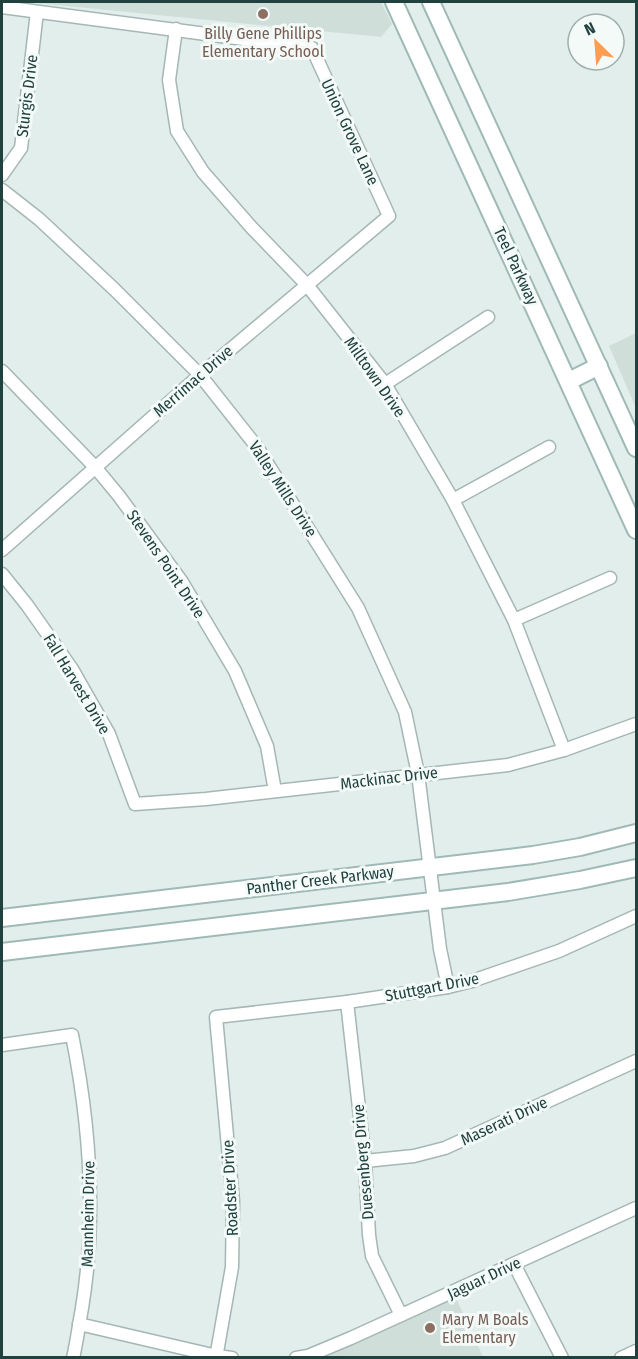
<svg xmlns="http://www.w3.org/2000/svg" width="638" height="1359" font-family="'Fira Sans Condensed',sans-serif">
  <rect width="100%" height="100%" fill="#e2eeeb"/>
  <!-- built -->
  <g fill="#d0deda">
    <polygon points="26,2 381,2 392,24 381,37"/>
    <polygon points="636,333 636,408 609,346"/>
    <polygon points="456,1298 483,1357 325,1357"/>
  </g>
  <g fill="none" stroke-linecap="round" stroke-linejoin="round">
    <defs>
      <g id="minor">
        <polyline points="2,7 312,48 389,216 200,375 2,550"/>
        <polyline points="176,29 169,80 177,131 203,172 252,228 307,285 385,384 453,500 514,620 564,750"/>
        <polyline points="2,175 21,148 37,12"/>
        <polyline points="2,190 39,219 114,289 200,375 257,447 358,608 405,712 418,774 440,949 448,987"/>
        <polyline points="2,371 95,467 119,496 182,582 235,671 267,746 275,791"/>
        <polyline points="385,384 488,317"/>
        <polyline points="453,500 549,447"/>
        <polyline points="2,574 27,605 72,669 109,734 135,804 206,799 508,765 564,750 636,724"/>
        <polyline points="514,620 610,578"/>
        <polyline points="347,1002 365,1161 369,1235 372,1256 401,1315"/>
        <path d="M2,1045L72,1035C90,1125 97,1217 82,1308C79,1324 77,1341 73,1358"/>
        <polyline points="365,1161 414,1156 445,1148 636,1061"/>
        <polyline points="514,1264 562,1358"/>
        <polyline points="79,1324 217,1356 232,1358"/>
        <polyline points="216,1358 232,1267 233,1201 216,1017 347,1002 448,987 472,981 559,951 636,916"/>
        <polyline points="296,1358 308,1356 351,1338 636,1208"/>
        <polyline points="621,1358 636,1351"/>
      </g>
      <g id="secondary">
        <polyline points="394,2 636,530"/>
        <polyline points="431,2 636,448"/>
        <polyline points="569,381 599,366"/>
        <polyline points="2,918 533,855 580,847 636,833"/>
        <polyline points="2,952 508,892 580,880 636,868"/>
      </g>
    </defs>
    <!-- minor casing -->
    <use href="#minor" stroke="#a4b7b4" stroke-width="15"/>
    <!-- secondary casing -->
    <use href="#secondary" stroke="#9fbab6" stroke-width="20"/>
    <!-- minor -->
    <use href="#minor" stroke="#fff" stroke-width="12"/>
    <!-- secondary -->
    <use href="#secondary" stroke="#fff" stroke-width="16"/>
  </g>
  <!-- markers -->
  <g fill="#8d6e63" stroke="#f3faf8" stroke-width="2">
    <circle cx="263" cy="14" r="6"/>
    <circle cx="430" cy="1328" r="6"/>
  </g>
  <g text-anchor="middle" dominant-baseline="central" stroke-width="6" stroke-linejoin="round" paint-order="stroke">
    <!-- education labels -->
    <g font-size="16" fill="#785e54" stroke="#f3faf8">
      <text x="263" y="33">Billy Gene Phillips<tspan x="263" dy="18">Elementary School</tspan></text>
      <text x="442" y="1319" text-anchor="start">Mary M Boals<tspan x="442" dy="18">Elementary</tspan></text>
    </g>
    <!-- street labels -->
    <g font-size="16" fill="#20413e" stroke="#f3faf8">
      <text transform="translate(27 96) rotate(-83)">Sturgis Drive</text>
      <text transform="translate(350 132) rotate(65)">Union Grove Lane</text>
      <text transform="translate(516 266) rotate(65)">Teel Parkway</text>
      <text transform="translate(375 377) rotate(55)">Milltown Drive</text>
      <text transform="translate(193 381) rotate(-41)">Merrimac Drive</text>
      <text transform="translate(283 489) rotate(57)">Valley Mills Drive</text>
      <text transform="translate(166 564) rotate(56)">Stevens Point Drive</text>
      <text transform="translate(77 684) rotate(59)">Fall Harvest Drive</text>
      <text transform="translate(389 778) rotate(-7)">Mackinac Drive</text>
      <text transform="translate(320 880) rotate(-7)">Panther Creek Parkway</text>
      <text transform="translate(432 987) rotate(-11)">Stuttgart Drive</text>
      <text transform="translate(504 1121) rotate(-25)">Maserati Drive</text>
      <text transform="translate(363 1162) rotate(-95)">Duesenberg Drive</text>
      <text transform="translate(230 1188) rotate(-93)">Roadster Drive</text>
      <text transform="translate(88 1214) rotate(-89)">Mannheim Drive</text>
      <text transform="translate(484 1278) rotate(-25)">Jaguar Drive</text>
    </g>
  </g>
  <!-- border -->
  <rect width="638" height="1359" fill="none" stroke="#20413e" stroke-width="6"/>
  <!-- north arrow -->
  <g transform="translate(596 42) rotate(335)"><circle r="28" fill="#f3faf8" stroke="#9fb0ae" stroke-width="1.5"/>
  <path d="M0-4.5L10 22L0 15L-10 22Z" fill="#fe9c50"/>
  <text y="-9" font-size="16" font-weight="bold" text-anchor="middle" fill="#20413e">N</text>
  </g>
</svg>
